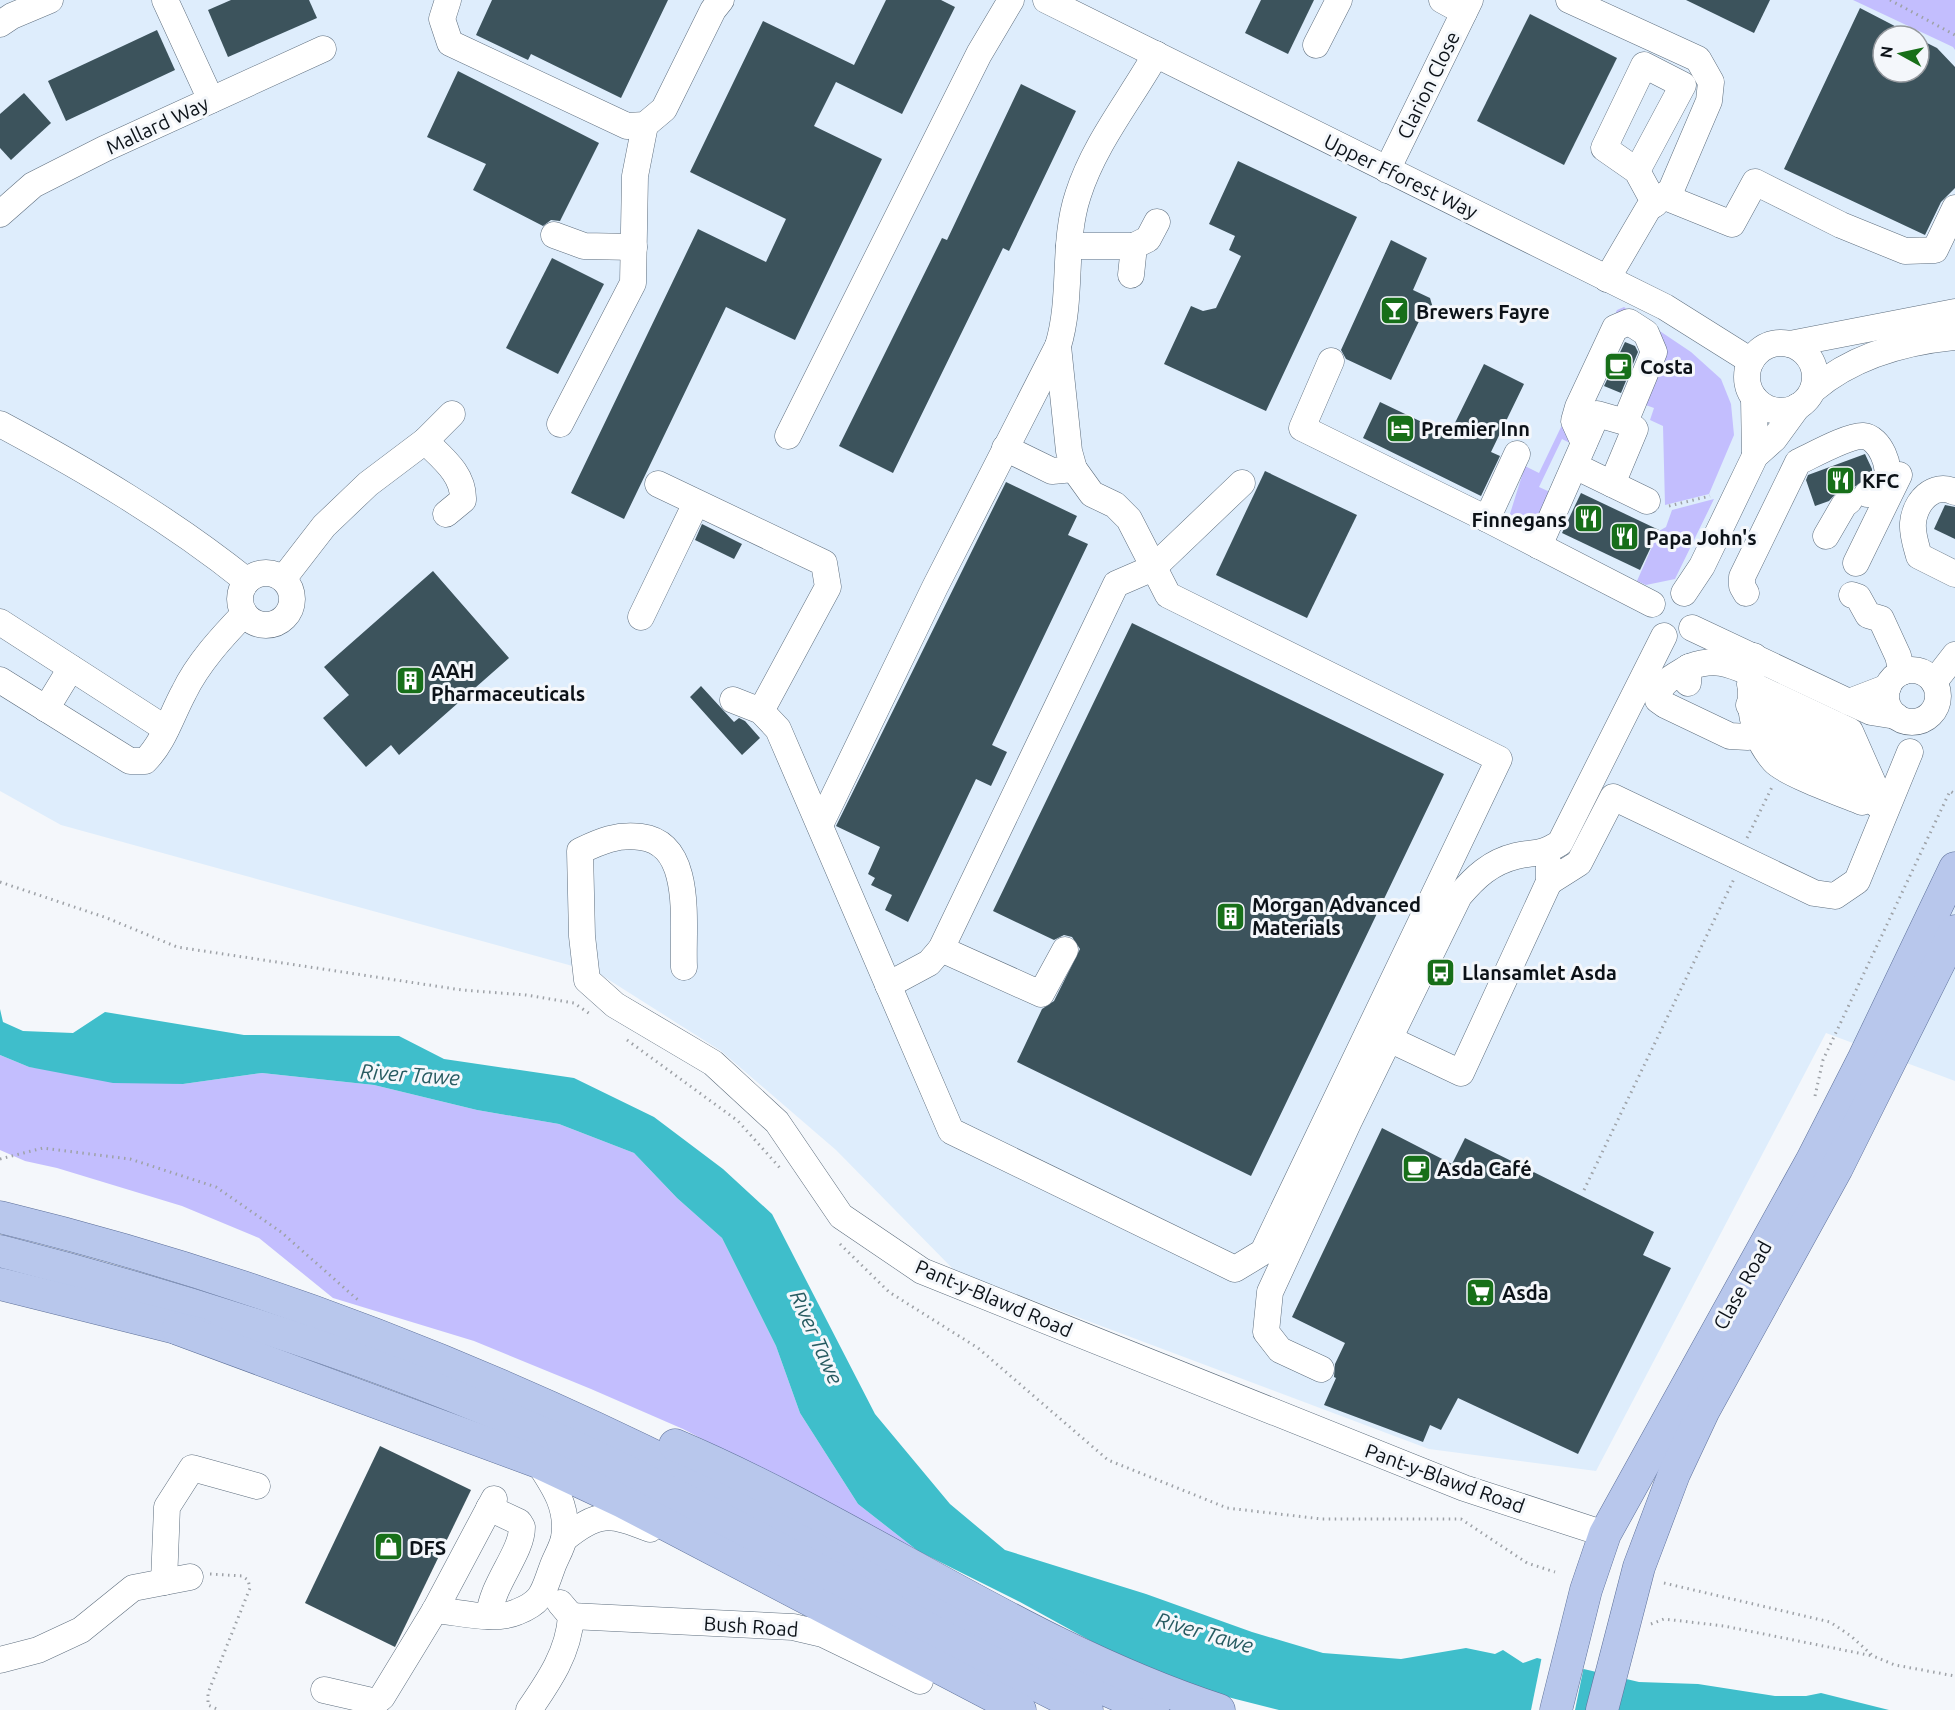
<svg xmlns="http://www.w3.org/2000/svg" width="1955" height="1710" font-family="Ubuntu,sans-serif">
  <rect width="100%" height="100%" fill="#f4f7fb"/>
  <!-- built -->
  <path fill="#deedfc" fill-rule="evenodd" d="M0,0H1955V1081L1826,1033L1596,1471L1429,1449L955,1271L836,1150L721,1051L598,973L61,825L0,791ZM1883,36H1919V72H1883Z"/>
  <!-- green -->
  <g fill="#c3befe">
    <polygon points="1853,0 1955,0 1955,50 1953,47"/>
    <polygon points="1624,307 1691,352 1721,379 1731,404 1734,435 1709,494 1665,505 1663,426 1650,420 1654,408 1643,404 1657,368 1626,316 1572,444 1562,439 1539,487 1550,492 1532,530 1509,517 1525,466 1539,473 1617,310"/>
    <polygon points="1714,499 1675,579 1646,585 1637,581 1659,531 1666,527 1672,510"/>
    <polygon points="0,1055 29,1067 183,1084 262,1073 374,1085 477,1110 559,1124 634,1153 677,1198 722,1238 776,1346 800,1413 858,1504 918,1551 683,1429 591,1389 474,1341 333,1298 259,1238 182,1206 57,1168 25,1161 0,1150"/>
  </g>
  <!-- water -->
  <polygon fill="#3fbecb" points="0,1009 3,1022 23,1031 73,1033 105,1012 244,1035 399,1036 444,1059 574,1078 654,1117 723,1169 772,1214 875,1414 950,1504 1005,1550 1146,1594 1252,1632 1323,1653 1401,1659 1466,1648 1495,1654 1503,1650 1523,1663 1537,1658 1639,1682 1698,1684 1775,1696 1806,1696 1821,1693 1889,1710 1279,1710 1196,1689 1120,1657 1020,1602 918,1551 858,1504 800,1413 776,1346 722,1238 677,1198 634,1153 559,1124 477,1110 374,1085 262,1073 183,1084 113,1083 29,1067 0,1055"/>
  <!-- pier -->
  <polygon fill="#f4f7fb" points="1542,1656 1584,1666 1575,1710 1531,1710"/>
  <!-- building -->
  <g fill="#3c535c">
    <polygon points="231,0 309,0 317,18 228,57 208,10"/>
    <polygon points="492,0 668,0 621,98 531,54 528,60 476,35"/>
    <polygon points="886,0 941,0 955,7 902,114 836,82 814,126 882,159 795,340 726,307 624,519 571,493 698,229 766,262 786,219 690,172 763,21 854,65"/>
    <polygon points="1261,0 1314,0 1288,54 1245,33"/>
    <polygon points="1686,0 1770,0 1754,33"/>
    <polygon points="1860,8 1914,36 1883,36 1883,72 1919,72 1919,39 1937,48 1955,67 1955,188 1941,202 1925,235 1784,169"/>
    <polygon points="1530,14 1617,58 1564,165 1477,121"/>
    <polygon points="157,30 175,70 66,121 48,81"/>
    <polygon points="458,71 599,143 560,221 551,220 543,226 473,190 486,164 427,137"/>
    <polygon points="1021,84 1076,111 1009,251 1003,248 893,473 839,446 942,238 947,240"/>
    <polygon points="24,93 51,123 11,160 0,148 0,114"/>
    <polygon points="1238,161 1357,217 1266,411 1164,364 1191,306 1203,311 1216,308 1241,256 1229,250 1235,236 1209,224"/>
    <polygon points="1391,240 1427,258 1413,290 1430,298 1433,308 1429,315 1421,317 1391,380 1346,359 1341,350"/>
    <polygon points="552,258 604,284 558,374 506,348"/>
    <polygon points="1625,342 1635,346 1638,352 1621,393 1604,386"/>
    <polygon points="1484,364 1524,384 1491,452 1500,456 1481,496 1363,438 1380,402 1449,435"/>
    <polygon points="1865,454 1872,469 1872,476 1854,487 1840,489 1829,501 1815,506 1806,480 1808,475"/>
    <polygon points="1265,471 1357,515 1307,618 1216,575"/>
    <polygon points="1006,482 1077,516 1068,535 1088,544 992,745 1007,752 991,786 976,779 908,922 885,910 892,895 871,885 875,878 868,874 880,847 836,826"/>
    <polygon points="1581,493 1659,530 1640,570 1562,533"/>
    <polygon points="1945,505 1955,507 1955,539 1934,529"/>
    <polygon points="702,524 742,544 734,559 695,540"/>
    <polygon points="433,571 509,658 399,755 391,745 366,767 323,718 349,695 324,667"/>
    <polygon points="1132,623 1444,774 1251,1176 1017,1062 1042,1009 1054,1001 1080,949 1072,937 1064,935 1054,940 993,911"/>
    <polygon points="701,686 734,722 739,718 745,721 760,738 742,755 690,697"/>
    <polygon points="1382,1128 1452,1164 1465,1138 1654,1232 1643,1255 1671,1268 1578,1454 1458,1398 1441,1430 1430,1425 1423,1442 1324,1405 1336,1378 1334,1377 1335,1364 1345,1343 1292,1317"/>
    <polygon points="380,1446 471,1490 395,1647 305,1603"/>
  </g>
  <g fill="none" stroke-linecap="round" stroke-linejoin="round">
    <defs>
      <g id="minor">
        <polyline points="165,0 211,100"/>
        <polyline points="448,0 442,19 450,43 627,126 645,125 664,109 713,10 721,0"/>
        <polyline points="1046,0 1665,307 1751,361"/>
        <polyline points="1442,0 1464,12"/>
        <polyline points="1569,0 1698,59 1711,82 1709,101 1671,190 1648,209 1607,279"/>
        <polyline points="0,24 12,16 50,0"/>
        <polyline points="1316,45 1339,0"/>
        <polyline points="1387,170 1470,0"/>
        <polyline points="1637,171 1683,85 1644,65 1604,148 1637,171 1655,204"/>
        <polyline points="1665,197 1732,224 1755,182 1841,225 1905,251 1935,250 1955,208"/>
        <polyline points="0,214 33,185 104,149 323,49"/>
        <polyline points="554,235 584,246 634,247"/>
        <polyline points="1069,246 1134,246"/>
        <polyline points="1131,275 1134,246 1148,239 1157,222"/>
        <circle cx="1781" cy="377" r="34"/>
        <polyline points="1790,344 1955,312"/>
        <polyline points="1331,361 1302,428 1487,519 1652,604"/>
        <path d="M1813,390C1853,356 1903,342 1955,337"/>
        <polyline points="1754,398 1755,456"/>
        <path d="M0,424C86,470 171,520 247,581"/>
        <polyline points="560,424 633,283 635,176 645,125"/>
        <polyline points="788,436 979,54 1011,0"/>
        <path d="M425,441C442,458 464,474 463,500L446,514"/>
        <polyline points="1584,443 1574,421 1578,407 1615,328 1629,322 1646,333 1654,352 1625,422"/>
        <polyline points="1005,448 1052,471 1074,469"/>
        <polyline points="1575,466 1647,501"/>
        <polyline points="658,484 824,563 828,587 761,711"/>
        <path d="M1955,492C1933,481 1915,502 1913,523C1912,534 1916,545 1919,556L1955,574"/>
        <polyline points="1487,519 1517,454"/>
        <polyline points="1826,536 1844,505 1849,501"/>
        <polyline points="1539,546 1597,414 1625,422 1635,429 1612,484"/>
        <polyline points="1856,563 1899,475"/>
        <circle cx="266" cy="599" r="26"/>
        <polyline points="283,579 324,526 368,484 425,441 452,414"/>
        <polyline points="1684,593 1702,566 1755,456 1774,439 1798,406"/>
        <path d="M1746,593L1742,586V577L1798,462C1813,455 1849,435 1863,436C1880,437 1892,468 1886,481C1883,489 1875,491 1867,494"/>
        <polyline points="1852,595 1858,597 1868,615 1881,619 1898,656 1902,672"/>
        <polyline points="641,617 696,503"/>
        <polyline points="0,622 166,729"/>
        <polyline points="1692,628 1849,702"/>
        <path d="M1754,656C1748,694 1747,730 1774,761C1784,773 1845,795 1862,802"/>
        <path d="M1689,667C1675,676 1658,682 1658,700L1665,705L1730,736L1748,737L1756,731L1832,768L1885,811"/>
        <circle cx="1912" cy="696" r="26"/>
        <path d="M0,680L130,761H145C164,742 171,716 184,692C198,663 222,637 244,614"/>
        <polyline points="1934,682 1955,655"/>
        <path d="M1688,683L1689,667C1715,658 1727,663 1751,673"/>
        <polyline points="1750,684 1850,731 1884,808"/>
        <polyline points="1888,687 1849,702 1871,712 1896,716"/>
        <path d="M733,700L761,711L778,729L951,1131L1235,1269L1263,1252L1499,759L1168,595L1129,519L1115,505L1092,494L1074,469L1069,451L1058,346C1073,297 1062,243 1078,195C1094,144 1130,100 1156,54"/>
        <polyline points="1749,705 1843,751 1859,774"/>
        <polyline points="46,709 71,668"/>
        <polyline points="820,825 935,587 1058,346"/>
        <polyline points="1549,882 1579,863 1613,797 1814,893 1835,896 1857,881 1910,752"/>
        <polyline points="941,949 1041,994 1065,950"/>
        <path d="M684,967C682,926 695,844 641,837C617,834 601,841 580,851L582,936L587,980L615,1005L713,1063L777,1122L841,1216L922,1271L1464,1488L1605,1534"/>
        <polyline points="888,985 929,963 941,949 1116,584 1153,568 1242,483"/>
        <polyline points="1389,1039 1461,1073 1549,882 1549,865"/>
        <path d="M1321,1369L1280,1350L1266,1332L1270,1292L1349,1121L1459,896C1475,877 1491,862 1516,856C1537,851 1539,856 1560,843L1664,636"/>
        <path d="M489,1508L519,1522L522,1527C522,1553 492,1583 489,1616"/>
        <path d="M564,1539C598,1511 610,1513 650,1529"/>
        <polyline points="164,1582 167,1507 192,1468 257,1486"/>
        <path d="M435,1610C460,1612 493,1622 517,1612C543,1602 543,1592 552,1568C555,1559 562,1548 564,1538C569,1508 554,1486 538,1462"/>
        <polyline points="571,1616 793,1627 823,1634 920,1681"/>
        <polyline points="0,1660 38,1650 81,1630 133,1588 190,1577"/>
        <polyline points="324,1690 376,1702 382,1697 435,1610 494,1499"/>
        <path d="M529,1710C549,1681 569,1652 571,1616L560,1603"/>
      </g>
      <g id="major">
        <path d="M0,1217C240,1275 471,1364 691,1474C846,1552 992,1644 1153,1710"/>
        <path d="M0,1251C192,1300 382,1362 563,1442C742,1521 910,1625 1087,1710"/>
        <polyline points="0,1284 200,1334"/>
        <polyline points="178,1329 538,1462 623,1502 1020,1710"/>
        <path d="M675,1445C861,1524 1026,1647 1219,1710"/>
        <polyline points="1556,1710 1586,1590 1605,1534 1812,1160 1864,1058 1955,868"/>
        <polyline points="1602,1710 1639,1567 1674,1474 1704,1410 1837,1168 1955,931"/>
      </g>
    </defs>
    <!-- minor casing -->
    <use href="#minor" stroke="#5e6e7e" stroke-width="27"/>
    <!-- major casing -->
    <use href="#major" stroke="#5d7099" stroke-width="33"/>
    <!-- path -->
    <g stroke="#9ea2a7" stroke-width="3" stroke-dasharray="1.5 4.5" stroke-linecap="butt">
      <polyline points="1890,0 1955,35"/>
      <polyline points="1669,506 1710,496"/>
      <polyline points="1747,838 1773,785"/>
      <polyline points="0,882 107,918 177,947 462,990 526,995 574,1003 590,1014"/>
      <polyline points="627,1040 738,1121 780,1168"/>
      <polyline points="1815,1096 1823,1060 1950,791 1955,794"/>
      <polyline points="0,1159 43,1148 130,1159 216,1187 281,1232 358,1300"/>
      <polyline points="1584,1190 1734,879"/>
      <polyline points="840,1244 889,1292 978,1348 1108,1460 1227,1508 1322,1519 1461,1519 1527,1563 1555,1572"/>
      <polyline points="210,1574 242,1576 248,1580 250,1588 208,1693 208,1705 219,1710"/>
      <polyline points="1664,1583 1830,1622 1851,1636 1873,1656 1895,1665 1955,1676"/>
      <polyline points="1651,1624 1664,1619 1724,1626 1873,1656"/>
    </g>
    <!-- minor -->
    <use href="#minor" stroke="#fff" stroke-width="26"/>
    <!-- major -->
    <use href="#major" stroke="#b8c7ec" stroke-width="32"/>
  </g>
  <!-- icons -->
  <defs>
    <symbol id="bar-square" viewBox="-11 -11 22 22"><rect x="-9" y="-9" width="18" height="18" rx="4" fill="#176f19" stroke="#f4f7fb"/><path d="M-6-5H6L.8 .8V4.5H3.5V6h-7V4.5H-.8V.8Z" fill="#fff"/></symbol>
    <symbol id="cafe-square" viewBox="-11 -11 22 22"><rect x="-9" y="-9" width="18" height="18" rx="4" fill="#176f19" stroke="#f4f7fb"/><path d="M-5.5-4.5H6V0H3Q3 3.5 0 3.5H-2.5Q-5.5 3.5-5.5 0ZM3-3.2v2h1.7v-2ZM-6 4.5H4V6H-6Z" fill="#fff"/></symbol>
    <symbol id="hotel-square" viewBox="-11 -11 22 22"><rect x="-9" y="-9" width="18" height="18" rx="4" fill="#176f19" stroke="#f4f7fb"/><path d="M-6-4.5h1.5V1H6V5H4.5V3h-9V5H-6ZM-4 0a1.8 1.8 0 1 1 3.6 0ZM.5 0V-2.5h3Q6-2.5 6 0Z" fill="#fff"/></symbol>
    <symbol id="restaurant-square" viewBox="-11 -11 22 22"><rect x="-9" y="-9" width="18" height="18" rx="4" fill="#176f19" stroke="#f4f7fb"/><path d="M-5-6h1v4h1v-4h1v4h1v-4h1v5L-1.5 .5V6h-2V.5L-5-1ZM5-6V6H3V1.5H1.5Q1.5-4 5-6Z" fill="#fff"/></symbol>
    <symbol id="building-square" viewBox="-11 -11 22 22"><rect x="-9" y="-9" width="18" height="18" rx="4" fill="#176f19" stroke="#f4f7fb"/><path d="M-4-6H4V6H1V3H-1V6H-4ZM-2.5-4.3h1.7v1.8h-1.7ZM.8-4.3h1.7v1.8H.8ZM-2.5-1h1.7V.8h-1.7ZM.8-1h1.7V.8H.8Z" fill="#fff"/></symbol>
    <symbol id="bus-square" viewBox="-11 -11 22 22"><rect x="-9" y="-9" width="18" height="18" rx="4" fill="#176f19" stroke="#f4f7fb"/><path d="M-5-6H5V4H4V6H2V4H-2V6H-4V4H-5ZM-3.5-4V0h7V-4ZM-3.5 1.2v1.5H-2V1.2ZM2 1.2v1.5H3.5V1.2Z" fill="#fff"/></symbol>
    <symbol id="supermarket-square" viewBox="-11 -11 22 22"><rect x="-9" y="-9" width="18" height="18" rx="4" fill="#176f19" stroke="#f4f7fb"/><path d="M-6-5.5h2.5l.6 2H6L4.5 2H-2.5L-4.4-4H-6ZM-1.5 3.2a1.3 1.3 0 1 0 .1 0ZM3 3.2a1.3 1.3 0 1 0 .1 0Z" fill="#fff"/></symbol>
    <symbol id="shop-square" viewBox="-11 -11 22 22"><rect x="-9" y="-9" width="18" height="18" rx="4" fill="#176f19" stroke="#f4f7fb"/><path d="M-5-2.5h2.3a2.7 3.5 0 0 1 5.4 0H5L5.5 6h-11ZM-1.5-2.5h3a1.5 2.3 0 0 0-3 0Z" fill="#fff"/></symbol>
  </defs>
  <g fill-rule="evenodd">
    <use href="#bar-square" x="1378" y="294" width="33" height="33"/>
    <use href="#cafe-square" x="1602" y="350" width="33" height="33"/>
    <use href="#hotel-square" x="1384" y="412" width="33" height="33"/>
    <use href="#restaurant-square" x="1824" y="464" width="33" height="33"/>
    <use href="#restaurant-square" x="1572" y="502" width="33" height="33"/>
    <use href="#restaurant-square" x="1608" y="520" width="33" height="33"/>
    <use href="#building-square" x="394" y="664" width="33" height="33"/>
    <use href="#building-square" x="1214" y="900" width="33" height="33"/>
    <use href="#bus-square" x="1424" y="956" width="33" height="33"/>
    <use href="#cafe-square" x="1400" y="1152" width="33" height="33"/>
    <use href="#supermarket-square" x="1464" y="1276" width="33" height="33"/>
    <use href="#shop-square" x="372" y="1530" width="33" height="33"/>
  </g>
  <g text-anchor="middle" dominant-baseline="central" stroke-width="6" stroke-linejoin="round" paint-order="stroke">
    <!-- street labels -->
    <g font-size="20" fill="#0c1218" stroke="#f4f7fb">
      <text transform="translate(1428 85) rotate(-64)">Clarion Close</text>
      <text transform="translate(157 125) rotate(-25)">Mallard Way</text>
      <text transform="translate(1401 176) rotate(26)">Upper Fforest Way</text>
      <text transform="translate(1742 1285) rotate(-61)">Clase Road</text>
      <text transform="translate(994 1298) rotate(23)">Pant-y-Blawd Road</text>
      <text transform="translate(1445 1478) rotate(20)">Pant-y-Blawd Road</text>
      <text transform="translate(751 1626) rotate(4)">Bush Road</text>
    </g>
    <!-- poi labels -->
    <g font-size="20" font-weight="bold" fill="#0c1218" stroke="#f4f7fb" text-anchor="start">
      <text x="1416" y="311">Brewers Fayre</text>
      <text x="1640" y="366">Costa</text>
      <text x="1421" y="428">Premier Inn</text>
      <text x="1862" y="480">KFC</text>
      <text x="1567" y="519" text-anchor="end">Finnegans</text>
      <text x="1646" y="537">Papa John's</text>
      <text x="431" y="670">AAH<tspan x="431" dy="23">Pharmaceuticals</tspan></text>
      <text x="1252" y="904">Morgan Advanced<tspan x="1252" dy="23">Materials</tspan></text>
      <text x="1462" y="972">Llansamlet Asda</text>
      <text x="1437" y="1168">Asda Café</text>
      <text x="1502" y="1292">Asda</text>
      <text x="409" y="1547">DFS</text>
    </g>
    <!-- water labels -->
    <g font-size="21" font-style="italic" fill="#275b61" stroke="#f4f7fb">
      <text transform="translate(410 1074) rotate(4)">River Tawe</text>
      <text transform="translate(817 1337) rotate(66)">River Tawe</text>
      <text transform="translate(1205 1632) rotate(16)">River Tawe</text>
    </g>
  </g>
  <!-- north arrow -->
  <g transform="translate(1901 54) rotate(278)"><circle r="28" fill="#f4f7fb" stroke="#979ba0" stroke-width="1.5"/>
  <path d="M0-4.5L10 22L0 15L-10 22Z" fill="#176f19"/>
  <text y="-9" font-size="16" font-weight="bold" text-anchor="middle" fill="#0c1218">N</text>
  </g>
</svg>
